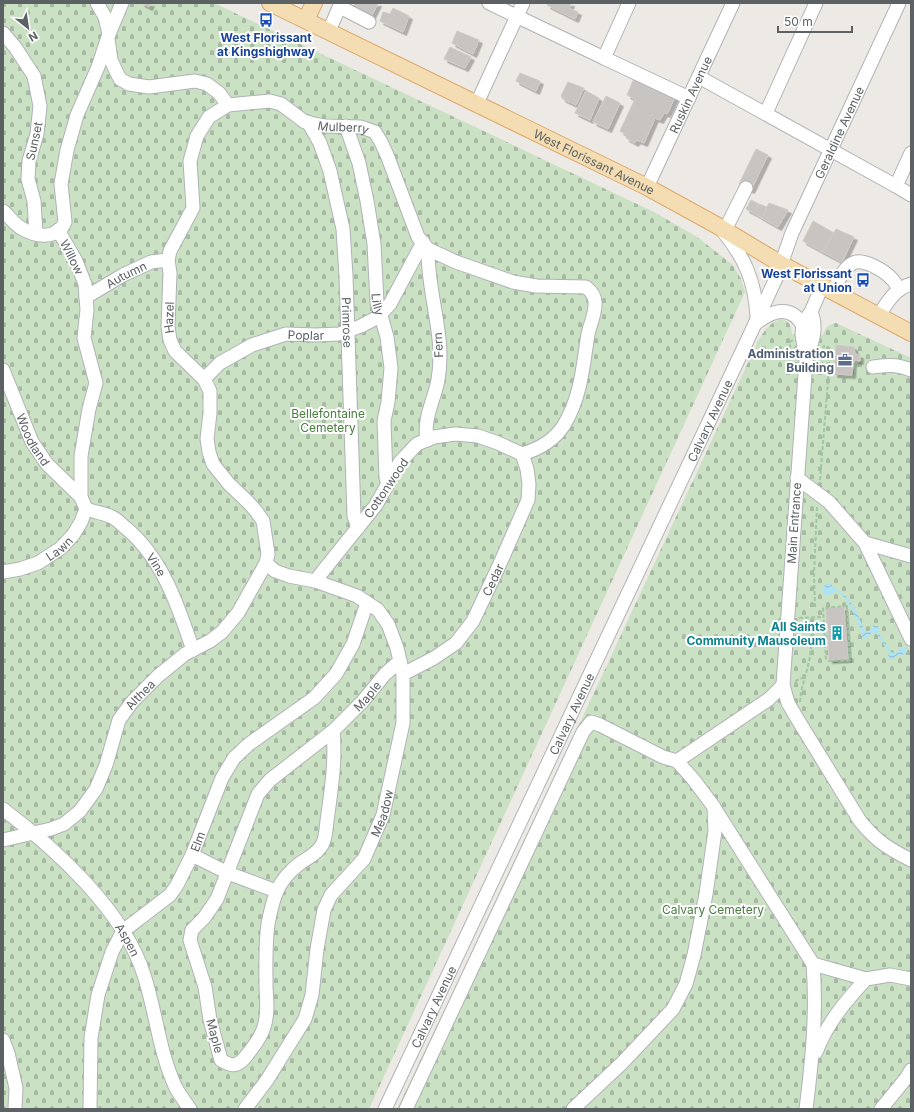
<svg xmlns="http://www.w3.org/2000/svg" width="914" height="1112" font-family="Inter,sans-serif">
  <defs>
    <pattern id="cemetery-stones" width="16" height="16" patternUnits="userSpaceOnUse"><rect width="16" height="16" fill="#cae1c4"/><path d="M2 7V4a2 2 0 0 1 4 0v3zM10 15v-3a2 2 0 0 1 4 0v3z" fill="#a7baa3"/></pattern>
    <pattern id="water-waves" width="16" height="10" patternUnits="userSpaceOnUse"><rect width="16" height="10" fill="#aee3f4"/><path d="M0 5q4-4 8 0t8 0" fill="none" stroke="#91bbc9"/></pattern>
    <filter id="shadow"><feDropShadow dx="3.5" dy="3.5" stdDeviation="0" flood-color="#0004"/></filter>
  </defs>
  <rect width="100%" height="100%" fill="#ede9e5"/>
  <!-- cemetery -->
  <g fill="url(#cemetery-stones)">
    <polygon points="3,3 214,3 654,212 697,237 733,265 741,279 745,292 369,1109 3,1109"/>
    <path d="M781,319C790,321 791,326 792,334L823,335C825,328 828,324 836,323L911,358V1109H397L516,860L759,339C765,330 770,322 781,319Z"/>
  </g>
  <!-- water -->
  <path fill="url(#water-waves)" d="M826,584H831L833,587H836V589C852,596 858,616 865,631L868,632L874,625L878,626L879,629L878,632L891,652L895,653L899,651L900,648L903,647L906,648L907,651L905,654L896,656L894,659L891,660L889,658L888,656L889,653L876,633L873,632L865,639L862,637L861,635L862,632L849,604L843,596L836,591L829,595H825L822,591L823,587Z"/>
  <!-- building -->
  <g fill="#c8c4c1" stroke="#d1cac4" filter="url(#shadow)">
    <polygon points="141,3 151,3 149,7"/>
    <polygon points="355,3 378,3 371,17 352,8"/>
    <polygon points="549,3 571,3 569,8 578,12 575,19 547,5"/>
    <polygon points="393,8 409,16 403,32 380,21 383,12 390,14"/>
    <polygon points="457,31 479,40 473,54 452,43"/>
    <polygon points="450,47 471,57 465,68 444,59"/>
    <polygon points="520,73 540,81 536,91 516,81"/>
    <polygon points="635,76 676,95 667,114 664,113 660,120 655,118 644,143 637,140 635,143 626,138 627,135 620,131 635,99 627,95"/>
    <polygon points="568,82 584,88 576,105 563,99 561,96"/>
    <polygon points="586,91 599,98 590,120 575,113"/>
    <polygon points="606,96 620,103 608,129 593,122"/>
    <polygon points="756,149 768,155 751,190 739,184"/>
    <polygon points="751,200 759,204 754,213 746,209"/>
    <polygon points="769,203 788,210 778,227 762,218"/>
    <polygon points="759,204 767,207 762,218 754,213"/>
    <polygon points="813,221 834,233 823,252 803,241"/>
    <polygon points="836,229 854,237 842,262 823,252"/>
    <polygon points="836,345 854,347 855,354 860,355 860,361 854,360 854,363 853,363 852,375 834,374"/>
    <polygon points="844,607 848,659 829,660 826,608"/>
  </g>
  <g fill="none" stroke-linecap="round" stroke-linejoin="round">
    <defs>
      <g id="minor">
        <polyline points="97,3 105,17 109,34"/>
        <polyline points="489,3 604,58"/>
        <polyline points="629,3 604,58 689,98"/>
        <polyline points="340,7 369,22"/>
        <polyline points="329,31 341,3"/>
        <polyline points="3,33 15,47 34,76 40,106 37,134 29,161 28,179 34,201 36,234"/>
        <path id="s1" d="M108,39L111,60L116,71L120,79L129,84L149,87L195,81L207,84L219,93L228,105L270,101L281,104L305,122L325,126L361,127L375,132L381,142L387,155L418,237L428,249L456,262L513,282L536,286L586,287C591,291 596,297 595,305C595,314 590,325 588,334C583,366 581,397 564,425C554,441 539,449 522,454L498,443L478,436L455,434L434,437L417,444L400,462L376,505L315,581"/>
        <polyline points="699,77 896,186"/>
        <polyline points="477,103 523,3"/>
        <polyline points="766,113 816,3"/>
        <path id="s2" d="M308,122L320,143L330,171L343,229L346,276L354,516L358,528"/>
        <path id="s3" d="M346,126L359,163L367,201L374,244L377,302L387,337L391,368L388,402L384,421L386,478L388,483"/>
        <polyline points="911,153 896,186 911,195"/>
        <path id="s4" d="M647,187L733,3"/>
        <path d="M3,211C9,216 14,224 21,228C36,237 57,240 65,222L61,184L67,150L77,115L98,67L109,34L122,3"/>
        <path d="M722,230C745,258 755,281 757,317"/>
        <polyline points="725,230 746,188"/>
        <path d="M822,286L811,312L804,321L803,326L802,334L806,360L783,685L788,703L798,720L860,821C876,841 889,849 911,860"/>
        <path d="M833,291C838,282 843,268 853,263C863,258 885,271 892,279C895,282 897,286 899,290"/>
        <path id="s5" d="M86,297L123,275L151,262L168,260"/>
        <path d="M878,316C888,302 894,289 911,284"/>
        <path d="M755,324C771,311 791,303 803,326"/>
        <path d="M806,359C812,343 818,328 811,312"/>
        <path d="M873,367C889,365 896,364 911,370"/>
        <path id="s6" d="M3,370L32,442L47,464L81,497"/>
        <path id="s7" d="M204,379L220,363L252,345L286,334L315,335L339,334L361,326L378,317L390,304L423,242"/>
        <path d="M427,440C423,418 434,401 438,380C446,336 427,293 428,249"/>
        <polyline points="797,478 829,502 865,543 911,639"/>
        <path id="s8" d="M86,509C94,512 104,513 112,517C117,519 122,525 126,528C163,559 178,606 193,650"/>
        <polyline points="865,543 911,556"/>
        <path id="s9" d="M3,572L20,569L38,563L61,548L73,535L81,522L86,509L81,497V456L89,409L96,383L84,338L87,310L85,284L76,261L58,230"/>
        <path id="s10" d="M403,674L434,658L456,643L473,621L498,568L528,500L529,484L527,469L522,454"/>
        <path id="s11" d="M333,731C336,760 331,792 327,821C326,829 326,838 322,845C316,855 307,858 299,864C277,881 273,898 268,924C265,945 266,967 266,988C267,1001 268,1015 264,1027C261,1038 253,1047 247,1055C238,1067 232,1067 221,1060L210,1020L205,987L190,940L192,930L204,918L217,899L258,794L270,780L333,731L363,701L385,674L400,661"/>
        <polyline points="677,761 769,699 783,685"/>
        <path id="s12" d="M3,809C56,849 124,911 144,975C156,1012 159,1051 175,1086C179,1094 185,1102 190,1109"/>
        <polyline points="715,809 813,964 866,979 890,975 911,979"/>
        <path id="s13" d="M3,840L51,829L64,824L80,811L96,789L106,765L119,720L132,702L158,676L185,654L210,641L222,632L238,613L266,563L268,554L263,521L256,511L248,502L229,484L213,464L209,452L207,439L210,413V391L204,379L175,351L170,340L168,327L170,273L168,260L170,251L193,208L190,161L197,136L209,117L228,105"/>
        <polyline points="192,855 228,873 276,891"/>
        <polyline points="3,1040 8,1053 16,1088 15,1109"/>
        <path d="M816,1052C828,1022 844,1003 866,979"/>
        <path id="s14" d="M90,1109L91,1038L98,995L112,952L123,931L170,895L177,885L192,855L222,778L234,758L249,744L314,698L336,674L353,644L367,603"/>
        <path id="s15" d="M245,1109L267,1080L305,1019L312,995L317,949L324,910L331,895L364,859L383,815L403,723V674L397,648L388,624L378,610L357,596L315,581L289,576L275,571L266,563"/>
        <path id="s16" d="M385,1109L754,326L777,276L792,233L899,3"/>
        <polyline points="406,1109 583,732 591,722 600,725 663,757 677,761 693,779 714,807 715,831 706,894 694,955 686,984 673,1009 622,1063 573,1109"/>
        <path d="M806,1109C812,1061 817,1013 813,964"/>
        <polyline points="881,1109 907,1077 911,1070"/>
      </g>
      <g id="major">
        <path id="s17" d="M270,3L647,187L718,226L781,264L911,333"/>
        <polyline points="306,20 314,3"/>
      </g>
    </defs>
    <!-- minor casing -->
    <use href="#minor" stroke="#b0b3b5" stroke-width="15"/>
    <!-- major casing -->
    <use href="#major" stroke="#dfa86c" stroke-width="18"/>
    <!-- path -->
    <g stroke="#a1c6a5" stroke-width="2" stroke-dasharray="4 2" stroke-linecap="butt">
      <polyline points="793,340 790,342 790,345 789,364 796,364"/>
      <polyline points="823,356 835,356"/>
      <polyline points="816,366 822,366 824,345"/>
      <polyline points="820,480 830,356"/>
      <polygon points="847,606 850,660 829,661 826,659 823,608"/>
      <polyline points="815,607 814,575 817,507"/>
      <polyline points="799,618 824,617"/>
      <polyline points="795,681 805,677"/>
      <polyline points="800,702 801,692 809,662 815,619"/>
    </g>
    <!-- minor -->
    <use href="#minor" stroke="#fff" stroke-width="13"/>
    <!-- major -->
    <use href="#major" stroke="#f4ddb2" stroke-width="16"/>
  </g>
  <!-- icons -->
  <defs>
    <symbol id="bus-bare" viewBox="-9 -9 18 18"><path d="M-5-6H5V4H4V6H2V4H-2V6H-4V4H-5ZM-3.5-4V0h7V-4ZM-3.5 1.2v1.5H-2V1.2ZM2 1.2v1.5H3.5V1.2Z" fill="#1a4fb4" stroke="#fff" stroke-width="2.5" paint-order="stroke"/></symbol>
    <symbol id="office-bare" viewBox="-9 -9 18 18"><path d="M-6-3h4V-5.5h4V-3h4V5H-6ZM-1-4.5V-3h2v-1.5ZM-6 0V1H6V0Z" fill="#5c6f8a" stroke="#fff" stroke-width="2.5" paint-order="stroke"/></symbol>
    <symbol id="building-bare" viewBox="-9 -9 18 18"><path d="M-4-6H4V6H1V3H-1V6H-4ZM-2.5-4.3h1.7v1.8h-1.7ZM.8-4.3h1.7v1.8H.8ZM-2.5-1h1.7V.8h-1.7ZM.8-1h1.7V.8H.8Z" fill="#0f9aa8" stroke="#fff" stroke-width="2.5" paint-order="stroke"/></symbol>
  </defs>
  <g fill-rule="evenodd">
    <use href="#bus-bare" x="256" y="10" width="20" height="20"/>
    <use href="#bus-bare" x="853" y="270" width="20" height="20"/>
    <use href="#office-bare" x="835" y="350" width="20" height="20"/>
    <use href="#building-bare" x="827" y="623" width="20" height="20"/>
  </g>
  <g text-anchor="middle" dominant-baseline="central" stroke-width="4" stroke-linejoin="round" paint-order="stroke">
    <!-- transit labels -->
    <g font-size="12" font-weight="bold" fill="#164399" stroke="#fff">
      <text x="266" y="37">West Florissant<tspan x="266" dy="14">at Kingshighway</tspan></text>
      <text x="852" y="273" text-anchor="end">West Florissant<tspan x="852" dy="14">at Union</tspan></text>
    </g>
    <!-- street labels -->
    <g font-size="12" fill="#5c6163" stroke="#fff">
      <text stroke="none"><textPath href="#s4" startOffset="102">Ruskin Avenue</textPath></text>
      <text stroke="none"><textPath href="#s1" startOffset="284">Mulberry</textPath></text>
      <text stroke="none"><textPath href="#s16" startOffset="1077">Geraldine Avenue</textPath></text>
      <text transform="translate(34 141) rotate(-78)">Sunset</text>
      <text stroke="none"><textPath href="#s17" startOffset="361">West Florissant Avenue</textPath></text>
      <text transform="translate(72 257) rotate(63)">Willow</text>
      <text stroke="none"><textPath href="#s5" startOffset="46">Autumn</textPath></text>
      <text stroke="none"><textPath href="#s3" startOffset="182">Lilly</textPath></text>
      <text stroke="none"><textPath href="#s13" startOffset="684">Hazel</textPath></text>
      <text stroke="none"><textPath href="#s2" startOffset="207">Primrose</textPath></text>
      <text stroke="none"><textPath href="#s7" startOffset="115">Poplar</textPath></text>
      <text transform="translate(438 345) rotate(-93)">Fern</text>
      <text stroke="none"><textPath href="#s16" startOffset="761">Calvary Avenue</textPath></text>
      <text stroke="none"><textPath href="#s6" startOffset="76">Woodland</textPath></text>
      <text transform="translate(386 488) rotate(-56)">Cottonwood</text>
      <text transform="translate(794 523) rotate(-86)">Main Entrance</text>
      <text stroke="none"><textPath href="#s9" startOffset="62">Lawn</textPath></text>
      <text stroke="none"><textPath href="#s8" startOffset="93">Vine</textPath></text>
      <text stroke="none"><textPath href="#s10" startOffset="135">Cedar</textPath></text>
      <text stroke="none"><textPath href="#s13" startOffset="217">Althea</textPath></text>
      <text stroke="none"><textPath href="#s11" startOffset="816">Maple</textPath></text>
      <text stroke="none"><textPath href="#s16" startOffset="437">Calvary Avenue</textPath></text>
      <text stroke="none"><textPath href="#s15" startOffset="334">Meadow</textPath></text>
      <text stroke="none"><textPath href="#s14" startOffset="303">Elm</textPath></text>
      <text stroke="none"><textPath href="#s12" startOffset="182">Aspen</textPath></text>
      <text stroke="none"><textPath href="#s16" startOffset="113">Calvary Avenue</textPath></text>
      <text transform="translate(215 1036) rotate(75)">Maple</text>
    </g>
    <!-- service labels -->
    <g font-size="12" font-weight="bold" fill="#4e5e75" stroke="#fff" text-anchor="end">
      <text x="834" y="353">Administration<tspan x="834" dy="14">Building</tspan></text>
    </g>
    <!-- park labels -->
    <g font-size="12" fill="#497e40" stroke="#fff">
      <text x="328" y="413">Bellefontaine<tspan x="328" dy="14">Cemetery</tspan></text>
      <text x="713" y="909">Calvary Cemetery</text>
    </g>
    <!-- culture labels -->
    <g font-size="12" font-weight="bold" fill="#0d838f" stroke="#fff" text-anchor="end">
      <text x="826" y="626">All Saints<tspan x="826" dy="14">Community Mausoleum</tspan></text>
    </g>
  </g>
  <!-- border -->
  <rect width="914" height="1112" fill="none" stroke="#5c6163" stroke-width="8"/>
  <!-- north arrow -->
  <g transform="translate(28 28) rotate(150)" stroke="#ffffff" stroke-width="3" paint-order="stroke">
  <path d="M0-3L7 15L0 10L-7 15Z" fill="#5c6163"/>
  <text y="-6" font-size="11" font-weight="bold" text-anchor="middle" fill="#5c6163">N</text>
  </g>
  <!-- scale -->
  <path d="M778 26v6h74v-6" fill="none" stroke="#5c6163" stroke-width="2"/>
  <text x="784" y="26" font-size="12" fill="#5c6163" stroke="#ffffff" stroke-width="3" paint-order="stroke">50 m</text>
</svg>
